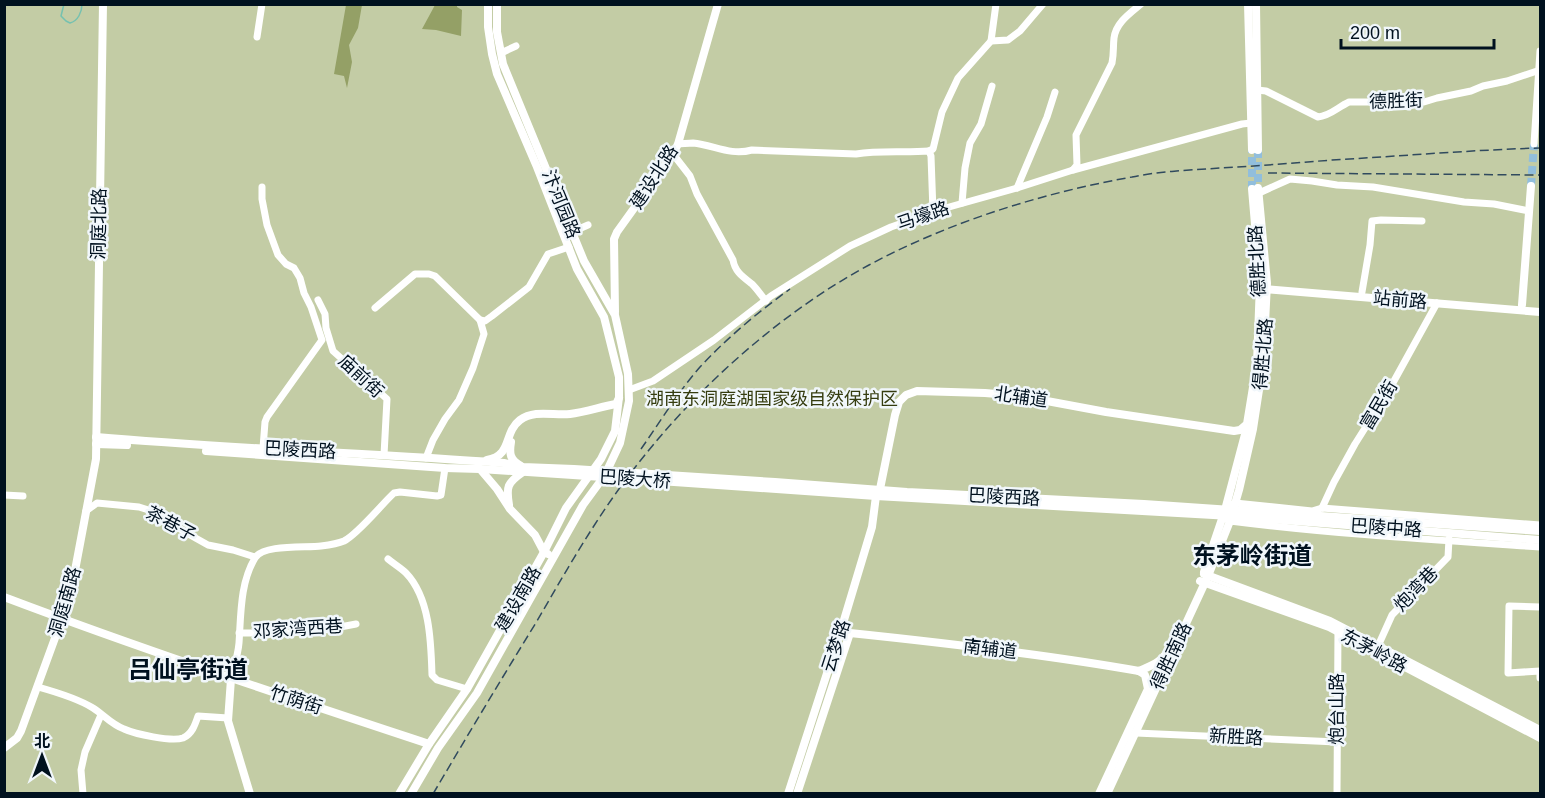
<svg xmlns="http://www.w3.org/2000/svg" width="1545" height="798" font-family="Arial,'Noto Sans SC',sans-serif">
  <rect width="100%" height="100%" fill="#abdcfd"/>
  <!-- green -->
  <polygon fill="#c3cca5" points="5,5 1540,5 1540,793 5,794"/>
  <!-- forest -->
  <g fill="#94a066">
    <polygon points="346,5 362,5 358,28 349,45 352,62 347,88 344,76 334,74"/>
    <polygon points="435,5 457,5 457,7 462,10 461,36 436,30 422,29"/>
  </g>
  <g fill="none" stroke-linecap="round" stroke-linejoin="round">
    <!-- stream -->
    <path stroke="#75c1b0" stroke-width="1.5" d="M64,4L61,16L66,21L70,23C78,21 82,12 82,4"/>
    <!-- major-tunnel -->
    <g stroke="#91bedc" stroke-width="8" stroke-dasharray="8 4" stroke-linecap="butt">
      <polyline points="1258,150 1258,188"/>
      <polyline points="1531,186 1534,144"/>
      <polyline points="1252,189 1252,150"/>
    </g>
    <!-- minor -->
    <g stroke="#fff" stroke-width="7">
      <polyline points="257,37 262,4"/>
      <polyline points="991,41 996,4"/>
      <polyline points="501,53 516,46"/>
      <path d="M1257,90L1266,91L1318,117C1330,116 1338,107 1349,102H1424L1437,98L1471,91L1483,86L1507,81L1540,70"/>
      <path d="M678,144C682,144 688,143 693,143C714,145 730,156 752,150L856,154C880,150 905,153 929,151L931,156L933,212"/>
      <polyline points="1534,144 1540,51"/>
      <polyline points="929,151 933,149 942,112 958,78 991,41 1008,40 1020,31 1043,4"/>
      <path d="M673,154L690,176L697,194L733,260C735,272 743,277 752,284C757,289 761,295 766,301"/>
      <polyline points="1073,170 1242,124 1251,123"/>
      <polyline points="262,187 262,199 267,225 278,255 286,264 294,268 300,278 304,293 311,307 322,340 267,417 265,422 263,448"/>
      <polyline points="1017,188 1047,117 1055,92"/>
      <polyline points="1259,193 1290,179 1312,181 1337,185 1373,187 1464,202 1494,204 1529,211"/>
      <polyline points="962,203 965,168 970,143 981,124 992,86"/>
      <polyline points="572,232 588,225"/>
      <polyline points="1362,292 1370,245 1372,221 1381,220 1422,221"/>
      <polyline points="318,300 325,314 326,328 333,351 387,399 384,455"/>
      <polyline points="375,308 415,274 429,274 435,276 480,320"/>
      <path d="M629,390L653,381L714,340L771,296L850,246L891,227L942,209L1017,188L1073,170L1077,165L1076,135L1112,63C1114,53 1113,47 1114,38C1116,23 1129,14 1141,4"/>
      <polyline points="426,458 433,440 445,419 459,400 473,368 484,334 480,320 485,321 492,316 529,287 548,254 569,247"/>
      <polyline points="4,495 23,496"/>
      <polyline points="1233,504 1235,503 1312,511 1322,508 1540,525"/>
      <polyline points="1322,508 1334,482 1355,444 1389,390 1437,303"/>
      <polyline points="86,511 97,503 139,507 158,513 183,531 208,545 233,550 255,557"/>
      <path d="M1227,519L1230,521C1333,534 1437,540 1540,547"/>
      <path d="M388,559C394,564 401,568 406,573C430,598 431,642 432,675L437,680L467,689"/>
      <polyline points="1540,607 1509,606 1508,673 1540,671 1540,678"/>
      <polyline points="239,633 289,633 319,631 356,624"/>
      <polyline points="1378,646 1392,615 1448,557 1449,539"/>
      <path d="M231,679C234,667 238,655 239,643C241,614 240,583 255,558C263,544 306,548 321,546C329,545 337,544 344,541C358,534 381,505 394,493L400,492L437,496L441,495L445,468"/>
      <path d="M38,687C56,692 77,698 93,708C104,715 112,725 124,729C135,734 171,742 183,738C192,734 195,725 198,716L228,718"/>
      <polyline points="1136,733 1337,742"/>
      <polyline points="83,794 81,770 85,752 101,715"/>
      <polyline points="1337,794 1338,628"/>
    </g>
    <!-- major -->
    <g stroke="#fff" stroke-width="8">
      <polyline points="1248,4 1252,150"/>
      <polyline points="1256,4 1258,150"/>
      <polyline points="1263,289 1540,312"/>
      <polyline points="1522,305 1531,186"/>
      <polyline points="615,312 614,239 617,232 673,154 678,144 718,4"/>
      <path d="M96,437C232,449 368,453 504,463L523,467L574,469L775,482L907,492L1144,504L1540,531"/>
      <path d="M511,442C509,454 510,460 521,466"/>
      <polyline points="96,444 127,445"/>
      <polyline points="206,451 445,468 480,469 573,475 876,496 1231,516 1540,540"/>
      <path d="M487,460C513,455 503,433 520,420C535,409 554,416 570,414C585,412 600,407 616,404L619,398"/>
      <polyline points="480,469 497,489 510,509 535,535 544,552 548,554"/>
      <path d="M509,505C506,487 507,483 523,472"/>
      <polyline points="1204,572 1225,510 1248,423"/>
      <polyline points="1204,574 1330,621 1540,730"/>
      <polyline points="1200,581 1329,627 1540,738"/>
      <path d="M4,597C144,650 287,697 429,744"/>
      <path d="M841,630L850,633C946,643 1043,654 1139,671"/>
      <path d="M1139,671C1156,664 1163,661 1172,644"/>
      <polyline points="231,679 228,721 250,794"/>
      <polyline points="4,748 17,738 21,731 70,597 96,459 103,4"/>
      <polyline points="399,794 429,744 467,689 544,552 566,508 601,459 615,431 619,397 619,377 604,317 577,269 537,167 497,74 492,54 488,27 488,4"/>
      <polyline points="411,794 438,748 477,693 583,505 605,475 620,443 629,401 628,374 615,315 584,261 503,64 497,32 497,4"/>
      <polyline points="788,794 841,630 872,527 876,496 880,489 895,415 899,402 906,395 917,391 985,393 1020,396 1106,412 1234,431 1240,430 1247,424 1257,363 1260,283 1252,189"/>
      <polyline points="797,794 850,633"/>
      <polyline points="1099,794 1148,689 1145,675 1139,671"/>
      <polyline points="1107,794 1208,576 1230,521 1239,490 1253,429 1263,364 1267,283 1258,188"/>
    </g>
    <!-- rail -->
    <g stroke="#304a5e" stroke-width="1.5" stroke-dasharray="9 4.5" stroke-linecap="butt">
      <polyline points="1268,173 1540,175"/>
      <path d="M641,449C660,422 678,392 700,367C727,338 758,312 790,289"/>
      <path d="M433,794C467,736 502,678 537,621C566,571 595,520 630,474C692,392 778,314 869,265C949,222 1042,193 1132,177C1161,171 1192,170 1221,168C1258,166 1295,163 1332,160C1402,156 1471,150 1540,148"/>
    </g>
  </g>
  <g text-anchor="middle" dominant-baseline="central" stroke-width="5" stroke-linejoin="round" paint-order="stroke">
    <!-- street labels -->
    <g font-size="18" fill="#00111f" stroke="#f1f7fb">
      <text transform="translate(1396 101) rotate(-2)">德胜街</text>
      <text transform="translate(654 177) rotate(-57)">建设北路</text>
      <text transform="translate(561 204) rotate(68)">汴河园路</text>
      <text transform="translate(923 216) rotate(-19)">马壕路</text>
      <text transform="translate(99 224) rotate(-89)">洞庭北路</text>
      <text transform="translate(1257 261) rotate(-93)">德胜北路</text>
      <text transform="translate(1400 300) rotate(5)">站前路</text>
      <text transform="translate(1263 354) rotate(-85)">得胜北路</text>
      <text transform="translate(361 376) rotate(43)">庙前街</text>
      <text transform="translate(1021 397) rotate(8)">北辅道</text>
      <text transform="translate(1379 405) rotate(-59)">富民街</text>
      <text transform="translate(300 450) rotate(3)">巴陵西路</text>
      <text transform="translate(635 479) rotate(4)">巴陵大桥</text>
      <text transform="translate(1004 497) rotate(3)">巴陵西路</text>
      <text transform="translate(171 524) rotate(28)">茶巷子</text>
      <text transform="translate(1386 528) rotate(4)">巴陵中路</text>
      <text transform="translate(1416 589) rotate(-46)">炮湾巷</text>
      <text transform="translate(518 599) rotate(-60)">建设南路</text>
      <text transform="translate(65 602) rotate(-74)">洞庭南路</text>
      <text transform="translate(298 629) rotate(-4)">邓家湾西巷</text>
      <text transform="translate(836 646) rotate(-72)">云梦路</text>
      <text transform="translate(990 649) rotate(7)">南辅道</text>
      <text transform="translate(1374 651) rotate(28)">东茅岭路</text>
      <text transform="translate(1171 656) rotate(-65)">得胜南路</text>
      <text transform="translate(296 700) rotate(18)">竹荫街</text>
      <text transform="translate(1337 709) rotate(-90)">炮台山路</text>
      <text transform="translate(1236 737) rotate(3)">新胜路</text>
    </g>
    <!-- park labels -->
    <g font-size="18" fill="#353c0f" stroke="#f1f7fb">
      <text x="772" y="399">湖南东洞庭湖国家级自然保护区</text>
    </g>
    <!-- district labels -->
    <g font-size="24" font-weight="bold" fill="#00111f" stroke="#f1f7fb">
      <text x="1252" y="555">东茅岭街道</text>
      <text x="188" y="669">吕仙亭街道</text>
    </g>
  </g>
  <!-- border -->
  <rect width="1545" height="798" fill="none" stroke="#00111f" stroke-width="12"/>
  <!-- north arrow -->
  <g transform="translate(42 756)" stroke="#f1f7fb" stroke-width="4.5" paint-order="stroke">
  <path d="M0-4.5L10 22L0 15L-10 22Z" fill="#00111f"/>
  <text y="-9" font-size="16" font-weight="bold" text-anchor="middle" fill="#00111f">北</text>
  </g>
  <!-- scale -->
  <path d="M1341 39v9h153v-9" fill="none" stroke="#00111f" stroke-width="3"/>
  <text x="1350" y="39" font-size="18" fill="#00111f" stroke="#f1f7fb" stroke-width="4.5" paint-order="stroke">200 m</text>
</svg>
